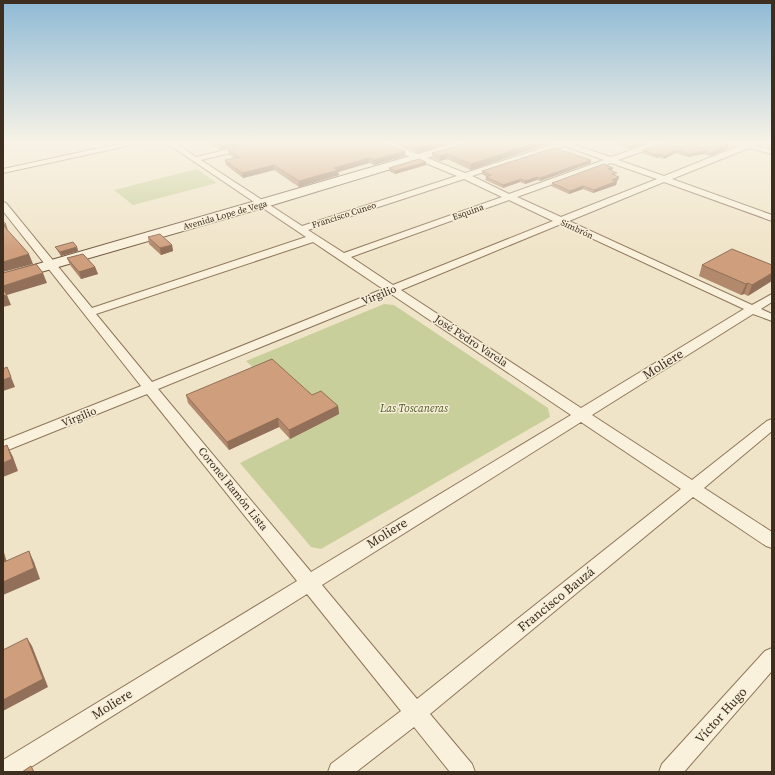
<svg xmlns="http://www.w3.org/2000/svg" width="775" height="775" font-family="'Source Serif 4',serif">
  <rect width="100%" height="100%" fill="#f0e4c8"/>
  <!-- green -->
  <g fill="#c9cf9b">
    <polygon points="197,169 217,183 133,205 114,190"/>
    <path d="M384,304L394,305L548,408L550,417L321,549L311,547L240,463L339,414C307,401 271,385 246,361Z"/>
  </g>
  <g fill="none" stroke-linecap="round" stroke-linejoin="round">
    <defs>
      <g id="street">
        <polygon points="127,142 140,142 136,144 3,173 3,169"/>
        <path d="M165,142H174L196,157L258,142H270L269,144L201,160L302,226L457,176L379,144L378,142H388L465,173L558,143L557,142H574L572,144L611,157L655,142H665L664,144L618,160L664,176L741,145V142H760L755,145L772,150V154L749,148L672,179L772,215V221L664,182L569,221L752,305L772,294V302L761,309L772,314V321L753,314L592,415L692,480L767,421L772,419V431L704,488L772,532V548L766,546L693,497L430,714L472,764L475,772H450L414,727L356,772H328L331,764L401,711L307,594L23,772H3V760L297,581L147,394L3,452V441L141,386L3,211V202L6,203L92,308L306,237ZM565,146L604,160L509,194L472,176ZM611,163L657,179L561,217L517,197ZM464,179L502,197L344,253L308,230ZM509,200L553,221L393,285L351,257ZM561,224L744,309L581,408L401,290ZM313,242L383,289L152,382L96,314ZM391,294L571,415L311,572L158,389ZM581,422L681,489L417,699L322,585Z"/>
        <polygon points="772,648 772,671 684,772 659,772 662,764 765,651"/>
      </g>
      <polygon id="secondary" points="459,142 474,142 473,144 266,207 3,283 3,274"/>
    </defs>
    <!-- street casing -->
    <use href="#street" stroke="#8d765c" stroke-width="2"/>
    <!-- secondary casing -->
    <use href="#secondary" stroke="#6f573f" stroke-width="2"/>
    <!-- street -->
    <use href="#street" fill="#faf1dc" fill-rule="evenodd"/>
    <!-- secondary -->
    <use href="#secondary" fill="#faf1dc" fill-rule="evenodd"/>
  </g>
  <!-- wall -->
  <g fill="#b2896c">
    <polygon points="210,142 252,142 220,150 210,144"/>
    <polygon points="392,142 454,142 418,152"/>
    <polygon points="553,142 471,170 447,159 440,161 432,158 432,153"/>
    <polygon points="614,142 651,142 629,149 614,144"/>
    <polygon points="728,148 710,156 704,154 688,157 676,153 664,159 659,157 657,158 642,153 642,150"/>
    <polygon points="228,150 405,151 405,156 374,165 369,163 338,172 339,175 299,187 274,170 243,178 226,165 225,160 234,158 229,155"/>
    <polygon points="591,163 540,181 537,180 525,184 520,182 503,188 485,180 486,177 487,177 482,174 482,171"/>
    <polygon points="426,165 395,174 389,171 389,168"/>
    <polygon points="613,168 612,171 616,176 619,177 618,180 616,181 617,181 616,185 593,193 583,189 569,194 551,186 552,183"/>
    <polygon points="148,237 172,245 173,251 161,255 149,244"/>
    <polygon points="55,247 77,247 78,251 61,256"/>
    <polygon points="67,258 95,267 98,274 81,279 70,265"/>
    <polygon points="702,265 772,265 748,296 744,294 741,295 699,276"/>
    <polygon points="186,395 312,395 338,406 339,414 290,439 279,427 229,450 188,403"/>
  </g>
  <!-- shaded-wall -->
  <g fill="#916f58">
    <polygon points="230,142 252,142 220,150 219,144"/>
    <polygon points="437,142 454,142 418,152 418,147"/>
    <polygon points="538,142 553,142 471,170 471,164"/>
    <polygon points="643,142 651,142 629,149 630,146"/>
    <polygon points="729,145 728,148 710,156 711,153"/>
    <polygon points="677,150 676,153 664,159 664,156"/>
    <polygon points="405,151 405,156 374,165 373,160"/>
    <polygon points="705,151 704,154 688,157 689,154"/>
    <polygon points="447,154 447,159 440,161 440,156"/>
    <polygon points="660,154 659,157 657,158 657,155"/>
    <polygon points="369,158 369,163 338,172 339,175 299,187 299,181 334,168"/>
    <polygon points="591,160 591,163 540,181 540,178"/>
    <polygon points="426,162 426,165 395,174 395,171"/>
    <polygon points="274,165 274,170 243,178 242,173"/>
    <polygon points="537,177 537,180 525,184 525,181"/>
    <polygon points="619,177 618,180 611,183 612,180"/>
    <polygon points="521,179 520,182 503,188 503,185"/>
    <polygon points="617,181 616,185 593,193 594,190"/>
    <polygon points="583,186 583,189 569,194 570,191"/>
    <polygon points="6,224 9,234 3,225"/>
    <polygon points="172,245 173,251 161,255 160,248"/>
    <polygon points="77,247 78,251 61,256 60,252"/>
    <polygon points="29,254 33,264 3,272 3,262"/>
    <polygon points="95,267 98,274 81,279 79,272"/>
    <polygon points="43,273 47,283 7,295 11,305 3,307 3,286"/>
    <polygon points="772,273 772,281 748,296 752,285"/>
    <polygon points="748,283 744,294 741,295 746,284"/>
    <polygon points="7,367 15,387 3,391 3,380"/>
    <polygon points="338,406 339,414 290,439 289,430"/>
    <polygon points="278,418 279,427 229,450 227,442"/>
    <polygon points="7,445 13,457 18,471 3,477 3,463"/>
    <polygon points="3,549 10,573 4,562"/>
    <polygon points="29,551 34,562 40,579 3,595 3,582"/>
    <polygon points="27,638 32,646 48,687 3,711 3,700"/>
  </g>
  <!-- building -->
  <g fill="#cf9f7d" stroke="#916f58">
    <polygon points="215,142 230,142 219,144"/>
    <polygon points="262,142 382,142 405,151 373,160 369,158 334,168 338,170 299,181 274,165 242,173 225,160 240,157 228,150"/>
    <polygon points="404,142 437,142 418,147"/>
    <polygon points="469,142 538,142 471,164 447,154 440,156 432,153"/>
    <polygon points="617,142 643,142 630,146"/>
    <polygon points="665,142 718,142 729,145 711,153 705,151 689,154 677,150 664,156 660,154 657,155 642,150 665,143"/>
    <polygon points="554,148 591,160 540,178 537,177 525,181 521,179 503,185 486,177 491,175 482,171"/>
    <polygon points="419,159 426,162 395,171 389,168"/>
    <polygon points="604,164 613,168 608,169 617,173 612,174 619,177 612,180 617,181 594,190 583,186 570,191 552,183"/>
    <polygon points="3,221 6,224 3,225 29,254 3,262"/>
    <polygon points="160,234 172,245 160,248 148,237"/>
    <polygon points="73,242 77,247 60,252 55,247"/>
    <polygon points="732,249 772,265 772,273 752,285 748,283 746,284 702,265"/>
    <polygon points="83,254 95,267 79,272 67,258"/>
    <polygon points="36,264 43,273 3,286 3,273"/>
    <polygon points="3,289 7,295 3,296"/>
    <polygon points="272,359 312,395 321,391 338,406 289,430 278,418 227,442 186,395"/>
    <polygon points="7,367 11,377 3,380 3,369"/>
    <polygon points="7,445 12,459 3,463 3,447"/>
    <polygon points="29,551 34,568 3,582 3,560 4,562"/>
    <polygon points="27,638 43,679 3,700 3,650"/>
    <polygon points="31,766 34,772 22,772"/>
  </g>
  <!-- sky -->
  <linearGradient id="sky" x2="0" y2="1"><stop stop-color="#8fbad6"/><stop offset="0.57" stop-color="#f8f3e6"/><stop offset="1" stop-color="#f8f3e6" stop-opacity="0"/></linearGradient>
  <rect width="775" height="250" fill="url(#sky)"/>
  <g text-anchor="middle" dominant-baseline="central" stroke-width="3" stroke-linejoin="round" paint-order="stroke">
    <!-- far-street labels -->
    <g font-size="9" fill="#3d2e20" stroke="#f7eed8">
      <text transform="translate(468 212) rotate(-20)">Esquina</text>
      <text transform="translate(225 215) rotate(-16)">Avenida Lope de Vega</text>
      <text transform="translate(344 215) rotate(-18)">Francisco Cuneo</text>
      <text transform="translate(577 229) rotate(25)">Simbrón</text>
    </g>
    <!-- street labels -->
    <g font-size="11" fill="#3d2e20" stroke="#f7eed8">
      <text transform="translate(379 295) rotate(-22)">Virgilio</text>
      <text transform="translate(471 341) rotate(33)">José Pedro Varela</text>
      <text transform="translate(79 417) rotate(-22)">Virgilio</text>
      <text transform="translate(233 489) rotate(51)">Coronel Ramón Lista</text>
    </g>
    <!-- park labels -->
    <g font-size="11" font-style="italic" fill="#4d5a26" stroke="#f7eed8">
      <text x="414" y="408">Las Toscaneras</text>
    </g>
    <!-- near-street labels -->
    <g font-size="13" fill="#3d2e20" stroke="#f7eed8">
      <text transform="translate(663 364) rotate(-32)">Moliere</text>
      <text transform="translate(387 533) rotate(-32)">Moliere</text>
      <text transform="translate(556 599) rotate(-39)">Francisco Bauzá</text>
      <text transform="translate(112 704) rotate(-32)">Moliere</text>
      <text transform="translate(721 715) rotate(-48)">Víctor Hugo</text>
    </g>
  </g>
  <!-- border -->
  <rect width="775" height="775" fill="none" stroke="#3d2e20" stroke-width="8"/>
</svg>
